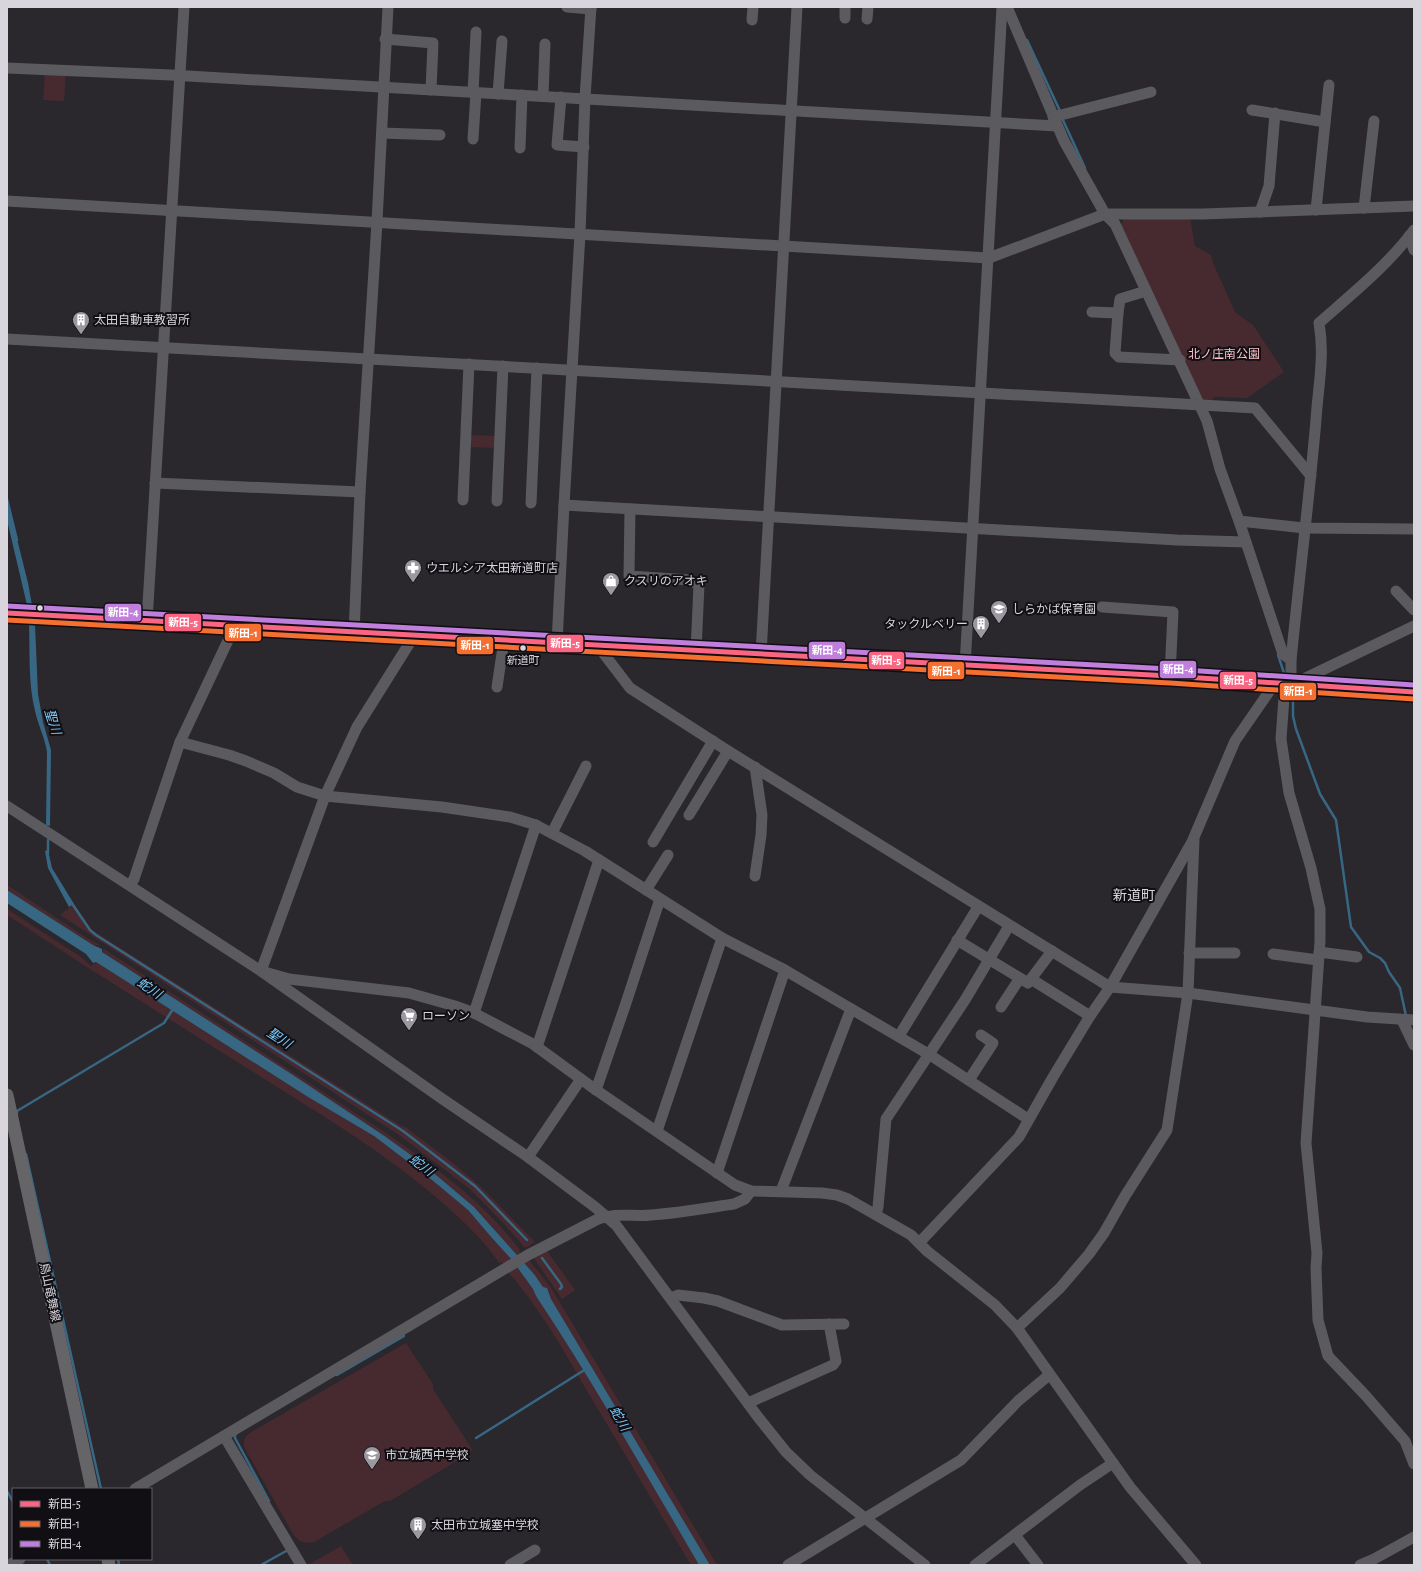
<svg xmlns="http://www.w3.org/2000/svg" width="1421" height="1572" font-family="'Alegreya Sans','Noto Sans JP',sans-serif">
  <rect width="100%" height="100%" fill="#2a272d"/>
  <!-- green -->
  <g fill="#472a2f">
    <polygon points="45,71 66,72 64,101 43,100"/>
    <polygon points="1190,217 1195,246 1211,255 1214,265 1235,312 1253,325 1284,372 1247,398 1214,397 1210,403 1202,401 1120,226 1124,219"/>
    <polygon points="466,435 500,436 499,448 465,447"/>
    <polygon points="7,885 87,938 100,945 93,945 7,890"/>
    <polygon points="74,904 92,930 403,1127 404,1126 453,1163 480,1186 535,1242 525,1248 505,1225 470,1189 399,1135 60,915"/>
    <path d="M7,909L81,957L91,966L96,962L308,1097L374,1136L432,1180L468,1210L492,1238L512,1260L533,1289L536,1296C594,1384 646,1474 699,1565H691C658,1510 626,1456 593,1401C568,1358 541,1309 508,1272L509,1271L502,1262L499,1263C484,1240 465,1223 445,1205C386,1153 317,1112 250,1070C169,1019 87,968 7,915Z"/>
    <path d="M104,949L386,1133C435,1167 484,1202 520,1250L519,1251L527,1260H529L550,1286L717,1565H710L551,1299L547,1288L543,1287L534,1274L474,1207L422,1163L386,1137L293,1075L102,952Z"/>
    <polygon points="547,1251 575,1290 562,1299 535,1260 535,1256"/>
    <path d="M406,1343L433,1384V1389L472,1449L470,1453L390,1501H385L314,1542C304,1544 299,1542 293,1534L244,1447C243,1439 246,1436 251,1432Z"/>
    <polygon points="341,1546 353,1565 308,1565"/>
  </g>
  <!-- water -->
  <g fill="#376783">
    <polygon points="7,499 28,583 32,605 27,605 7,520"/>
    <path d="M29,624H35L38,694L43,722L51,750L50,826L46,825L47,752C45,738 38,725 35,711C28,683 30,652 29,624Z"/>
    <polygon points="48,850 52,868 74,904 69,907 48,868 45,851"/>
    <path d="M7,890L93,945L102,949V952L293,1075L386,1137L422,1163L474,1207L534,1274L543,1287L547,1288L551,1299L710,1565H699C646,1474 594,1384 536,1296L533,1289L512,1260L492,1238L468,1210L432,1180L374,1136L308,1097L96,962L93,963L86,954L7,903Z"/>
  </g>
  <g fill="none" stroke-linecap="round" stroke-linejoin="round">
    <!-- stream -->
    <g stroke="#376783" stroke-width="2.5">
      <polyline points="1027,40 1060,111"/>
      <polyline points="1062,118 1085,168"/>
      <polyline points="7,499 17,540"/>
      <polyline points="1278,655 1286,679"/>
      <polyline points="1289,689 1293,702 1293,716 1296,729 1320,794 1336,820 1351,927 1369,952 1380,958 1385,963 1389,972 1400,988 1406,1016"/>
      <polyline points="48,840 48,853"/>
      <polyline points="71,902 90,930 96,935 403,1131 475,1186 527,1240"/>
      <polyline points="17,1114 17,1111 164,1023 173,1009"/>
      <polyline points="26,1154 101,1489"/>
      <polyline points="542,1258 561,1284 562,1287 560,1289"/>
      <polyline points="337,1375 404,1336"/>
      <polyline points="236,1434 235,1435 235,1438 269,1501"/>
      <polyline points="476,1438 586,1369"/>
      <polyline points="7,1491 13,1502"/>
      <polyline points="47,1559 50,1565"/>
      <polyline points="118,1559 119,1565"/>
      <polyline points="261,1565 288,1550"/>
    </g>
    <!-- minor -->
    <g stroke="#5b5a5e" stroke-width="11">
      <polyline points="567,7 591,9"/>
      <polyline points="1007,7 1064,141 1105,214 1115,224 1207,421 1220,469 1239,521 1283,654 1291,660"/>
      <polyline points="845,18 845,7"/>
      <polyline points="867,19 868,7"/>
      <polyline points="752,20 753,7"/>
      <polyline points="385,39 433,43 431,90"/>
      <polyline points="7,68 171,75 1057,126"/>
      <polyline points="473,93 476,32"/>
      <polyline points="498,94 502,41"/>
      <polyline points="543,96 545,44"/>
      <polyline points="561,97 557,145 584,147"/>
      <polyline points="1252,110 1325,122"/>
      <polyline points="1053,117 1151,92"/>
      <polyline points="382,133 440,135"/>
      <polyline points="473,139 476,93"/>
      <polyline points="520,148 522,95"/>
      <polyline points="7,201 989,258 1105,214 1203,214 1414,206"/>
      <polyline points="1364,208 1374,121"/>
      <polyline points="1316,210 1329,85"/>
      <polyline points="1260,212 1269,186 1275,113"/>
      <path d="M1414,230C1388,265 1352,294 1319,323C1325,356 1318,387 1316,420C1309,500 1299,580 1291,660V685L1414,626"/>
      <polyline points="1409,236 1414,250"/>
      <polyline points="1146,291 1120,299 1118,313 1115,353 1119,357 1180,360"/>
      <polyline points="1092,312 1118,313"/>
      <polyline points="7,339 1255,408 1311,476"/>
      <polyline points="155,483 360,492"/>
      <polyline points="463,500 469,364"/>
      <polyline points="497,501 503,366"/>
      <polyline points="531,503 537,368"/>
      <polyline points="564,505 1177,540 1246,542"/>
      <polyline points="630,509 629,576 690,580 699,585 696,651"/>
      <polyline points="1239,521 1304,528 1414,529"/>
      <polyline points="1396,591 1414,610"/>
      <polyline points="1102,607 1173,612 1170,676"/>
      <polyline points="147,621 184,7"/>
      <polyline points="354,633 360,492 377,222 388,7"/>
      <polyline points="414,636 357,727 325,796 261,971 289,979 409,993 455,1006 474,1013 533,1044 596,1090 735,1185 751,1191 822,1193 837,1195 848,1199 911,1235 927,1251 995,1305 1017,1328 1130,1487 1196,1565"/>
      <polyline points="557,643 564,505 580,234 585,98 591,7"/>
      <polyline points="600,645 604,654 630,688 728,751 1110,987 1188,993 1367,1017 1414,1020"/>
      <polyline points="761,654 797,7"/>
      <polyline points="965,666 1002,7"/>
      <polyline points="1285,684 1281,739 1289,793 1311,868 1320,909 1320,941 1306,1143 1317,1253 1316,1268 1318,1320 1328,1356 1366,1396 1405,1441 1414,1464"/>
      <polyline points="497,687 504,640"/>
      <polyline points="180,742 229,755 246,761 274,773 297,787 325,796 442,807 510,817 536,825 585,851 722,938 783,969 930,1055 1028,1119"/>
      <polyline points="7,806 261,971 441,1098 528,1157 595,1207 616,1225 758,1417 786,1452 810,1475 925,1565"/>
      <polyline points="689,815 728,751"/>
      <polyline points="552,833 586,766"/>
      <polyline points="653,842 713,741"/>
      <polyline points="755,876 761,835 762,815 755,767"/>
      <polyline points="130,885 134,879 180,742 232,632 233,626"/>
      <polyline points="646,890 668,855"/>
      <polyline points="957,940 1028,983 1052,951"/>
      <polyline points="1319,952 1357,957"/>
      <polyline points="1189,953 1235,953"/>
      <polyline points="1273,954 1318,960"/>
      <polyline points="1031,979 1090,1016"/>
      <polyline points="1001,1007 1020,978"/>
      <polyline points="474,1013 536,825"/>
      <polyline points="1402,1020 1414,1045"/>
      <polyline points="899,1036 978,907"/>
      <polyline points="537,1047 599,860"/>
      <polyline points="969,1080 993,1043 981,1035"/>
      <polyline points="596,1090 626,1003 660,899"/>
      <polyline points="657,1131 722,938"/>
      <polyline points="528,1157 581,1079"/>
      <polyline points="717,1173 785,970"/>
      <polyline points="781,1191 851,1009"/>
      <polyline points="876,1214 878,1207 886,1119 965,1000 1009,926"/>
      <polyline points="919,1243 1019,1137 1053,1077 1090,1016 1110,987 1192,842 1235,741 1275,683"/>
      <polyline points="671,1298 678,1295 704,1298 718,1301 782,1325 844,1324"/>
      <polyline points="1017,1328 1060,1288 1089,1254 1104,1233 1125,1196 1167,1130 1188,993 1194,840"/>
      <polyline points="748,1403 833,1365 836,1361 829,1324"/>
      <polyline points="224,1436 301,1565"/>
      <path d="M135,1489L528,1255L598,1219C616,1212 633,1217 651,1215C679,1213 707,1208 734,1204L745,1199L751,1191"/>
      <polyline points="1015,1535 1038,1565"/>
      <polyline points="9,1565 20,1559"/>
      <polyline points="510,1565 535,1550"/>
      <polyline points="788,1565 961,1460 1018,1401 1049,1375"/>
      <polyline points="975,1565 1080,1485 1113,1463"/>
      <polyline points="1360,1565 1374,1559 1414,1537"/>
    </g>
    <!-- major -->
    <g stroke="#656568" stroke-width="13">
      <polyline points="7,613 1170,676 1414,692"/>
      <polyline points="7,1095 92,1489"/>
      <polyline points="108,1559 109,1565"/>
    </g>
    <defs>
      <polyline id="bus-1" points="7,613 1170,676 1414,692"/>
      <polyline id="bus-2" points="7,620 1170,683 1414,699"/>
      <polyline id="bus-3" points="7,606 1170,669 1414,685"/>
    </defs>
    <!-- bus-1 casing -->
    <use href="#bus-1" stroke="#110f14" stroke-width="8"/>
    <!-- bus-2 casing -->
    <use href="#bus-2" stroke="#110f14" stroke-width="8"/>
    <!-- bus-3 casing -->
    <use href="#bus-3" stroke="#110f14" stroke-width="8"/>
    <!-- bus-1 -->
    <use href="#bus-1" stroke="#fa6682" stroke-width="5"/>
    <!-- bus-2 -->
    <use href="#bus-2" stroke="#f46f30" stroke-width="5"/>
    <!-- bus-3 -->
    <use href="#bus-3" stroke="#c07fdc" stroke-width="5"/>
  </g>
  <!-- icons -->
  <defs>
    <symbol id="building-pin" viewBox="-11 -11 22 30"><path d="M0 17L-7.5 6A9.5 9.5 0 1 1 7.5 6Z" fill="#9b999f" stroke="#110f14"/><path d="M-4-6H4V6H1V3H-1V6H-4ZM-2.5-4.3h1.7v1.8h-1.7ZM.8-4.3h1.7v1.8H.8ZM-2.5-1h1.7V.8h-1.7ZM.8-1h1.7V.8H.8Z" fill="#fff"/></symbol>
    <symbol id="pharmacy-pin" viewBox="-11 -11 22 30"><path d="M0 17L-7.5 6A9.5 9.5 0 1 1 7.5 6Z" fill="#9b999f" stroke="#110f14"/><path d="M-2-6h4v4h4v4h-4v4h-4v-4h-4v-4h4Z" fill="#fff"/></symbol>
    <symbol id="shop-pin" viewBox="-11 -11 22 30"><path d="M0 17L-7.5 6A9.5 9.5 0 1 1 7.5 6Z" fill="#9b999f" stroke="#110f14"/><path d="M-5-2.5h2.3a2.7 3.5 0 0 1 5.4 0H5L5.5 6h-11ZM-1.5-2.5h3a1.5 2.3 0 0 0-3 0Z" fill="#fff"/></symbol>
    <symbol id="school-pin" viewBox="-11 -11 22 30"><path d="M0 17L-7.5 6A9.5 9.5 0 1 1 7.5 6Z" fill="#9b999f" stroke="#110f14"/><path d="M0-5L7-2L0 1L-7-2ZM-4 1L0 2.5L4 1V4Q0 6-4 4Z" fill="#fff"/></symbol>
    <symbol id="supermarket-pin" viewBox="-11 -11 22 30"><path d="M0 17L-7.5 6A9.5 9.5 0 1 1 7.5 6Z" fill="#9b999f" stroke="#110f14"/><path d="M-6-5.5h2.5l.6 2H6L4.5 2H-2.5L-4.4-4H-6ZM-1.5 3.2a1.3 1.3 0 1 0 .1 0ZM3 3.2a1.3 1.3 0 1 0 .1 0Z" fill="#fff"/></symbol>
  </defs>
  <g fill-rule="evenodd">
    <use href="#building-pin" x="71" y="310" width="20" height="27"/>
    <use href="#pharmacy-pin" x="403" y="558" width="20" height="27"/>
    <use href="#shop-pin" x="601" y="571" width="20" height="27"/>
    <use href="#school-pin" x="989" y="599" width="20" height="27"/>
    <use href="#building-pin" x="971" y="614" width="20" height="27"/>
    <use href="#supermarket-pin" x="399" y="1006" width="20" height="27"/>
    <use href="#school-pin" x="362" y="1445" width="20" height="27"/>
    <use href="#building-pin" x="408" y="1515" width="20" height="27"/>
  </g>
  <!-- markers -->
  <g fill="#d8d6dc" stroke="#110f14" stroke-width="1.5">
    <circle cx="40" cy="608" r="3.5"/>
    <circle cx="523" cy="648" r="3.5"/>
  </g>
  <g text-anchor="middle" dominant-baseline="central" stroke-width="4" stroke-linejoin="round" paint-order="stroke">
    <!-- bus labels -->
    <g font-size="11" fill="#d8d6dc" stroke="#110f14">
      <text x="523" y="660">新道町</text>
    </g>
    <!-- poi labels -->
    <g font-size="12" fill="#d8d6dc" stroke="#110f14" text-anchor="start">
      <text x="94" y="320">太田自動車教習所</text>
      <text x="426" y="568">ウエルシア太田新道町店</text>
      <text x="624" y="581">クスリのアオキ</text>
      <text x="1012" y="609">しらかば保育園</text>
      <text x="968" y="624" text-anchor="end">タックルベリー</text>
      <text x="422" y="1016">ローソン</text>
      <text x="385" y="1455">市立城西中学校</text>
      <text x="431" y="1525">太田市立城塞中学校</text>
    </g>
    <!-- park labels -->
    <g font-size="12" fill="#fac3c9" stroke="#110f14">
      <text x="1224" y="354">北ノ庄南公園</text>
    </g>
    <!-- street labels -->
    <g font-size="12" fill="#d8d6dc" stroke="#110f14">
      <text transform="translate(50 1292) rotate(78)">鳥山竜舞線</text>
    </g>
    <!-- water labels -->
    <g font-size="13" font-style="italic" fill="#7dcdfe" stroke="#110f14">
      <text transform="translate(52 722) rotate(73)">聖川</text>
      <text transform="translate(149 989) rotate(33)">蛇川</text>
      <text transform="translate(279 1039) rotate(33)">聖川</text>
      <text transform="translate(421 1166) rotate(37)">蛇川</text>
      <text transform="translate(619 1419) rotate(60)">蛇川</text>
    </g>
    <!-- quarter labels -->
    <g font-size="14" fill="#d8d6dc" stroke="#110f14">
      <text x="1134" y="896">新道町</text>
    </g>
  </g>
  <g stroke="#110f14" stroke-width="1.5">
    <rect x="104" y="603" width="38" height="19" rx="4" fill="#c07fdc"/>
    <rect x="164" y="613" width="38" height="19" rx="4" fill="#fa6682"/>
    <rect x="224" y="623" width="38" height="19" rx="4" fill="#f46f30"/>
    <rect x="546" y="634" width="38" height="19" rx="4" fill="#fa6682"/>
    <rect x="456" y="636" width="38" height="19" rx="4" fill="#f46f30"/>
    <rect x="808" y="641" width="38" height="19" rx="4" fill="#c07fdc"/>
    <rect x="868" y="651" width="37" height="19" rx="4" fill="#fa6682"/>
    <rect x="1159" y="660" width="38" height="19" rx="4" fill="#c07fdc"/>
    <rect x="927" y="661" width="38" height="19" rx="4" fill="#f46f30"/>
    <rect x="1219" y="671" width="38" height="19" rx="4" fill="#fa6682"/>
    <rect x="1279" y="682" width="38" height="19" rx="4" fill="#f46f30"/>
  </g>
  <g font-size="11" text-anchor="middle" font-weight="bold" fill="#fff">
    <text x="123" y="616">新田-4</text>
    <text x="183" y="626">新田-5</text>
    <text x="243" y="637">新田-1</text>
    <text x="565" y="647">新田-5</text>
    <text x="475" y="649">新田-1</text>
    <text x="827" y="654">新田-4</text>
    <text x="886" y="664">新田-5</text>
    <text x="1178" y="673">新田-4</text>
    <text x="946" y="675">新田-1</text>
    <text x="1238" y="684">新田-5</text>
    <text x="1298" y="695">新田-1</text>
  </g>
  <!-- border -->
  <rect width="1421" height="1572" fill="none" stroke="#d8d6dc" stroke-width="16"/>
  <!-- legend -->
  <rect x="12" y="1488" width="140" height="72" fill="#110f14" stroke="#615f64"/>
  <rect x="20" y="1501" width="20" height="6" fill="#fa6682" stroke="#615f64"/>
  <text x="48" y="1508" font-size="12" fill="#d8d6dc">新田-5</text>
  <rect x="20" y="1521" width="20" height="6" fill="#f46f30" stroke="#615f64"/>
  <text x="48" y="1528" font-size="12" fill="#d8d6dc">新田-1</text>
  <rect x="20" y="1541" width="20" height="6" fill="#c07fdc" stroke="#615f64"/>
  <text x="48" y="1548" font-size="12" fill="#d8d6dc">新田-4</text>
</svg>
